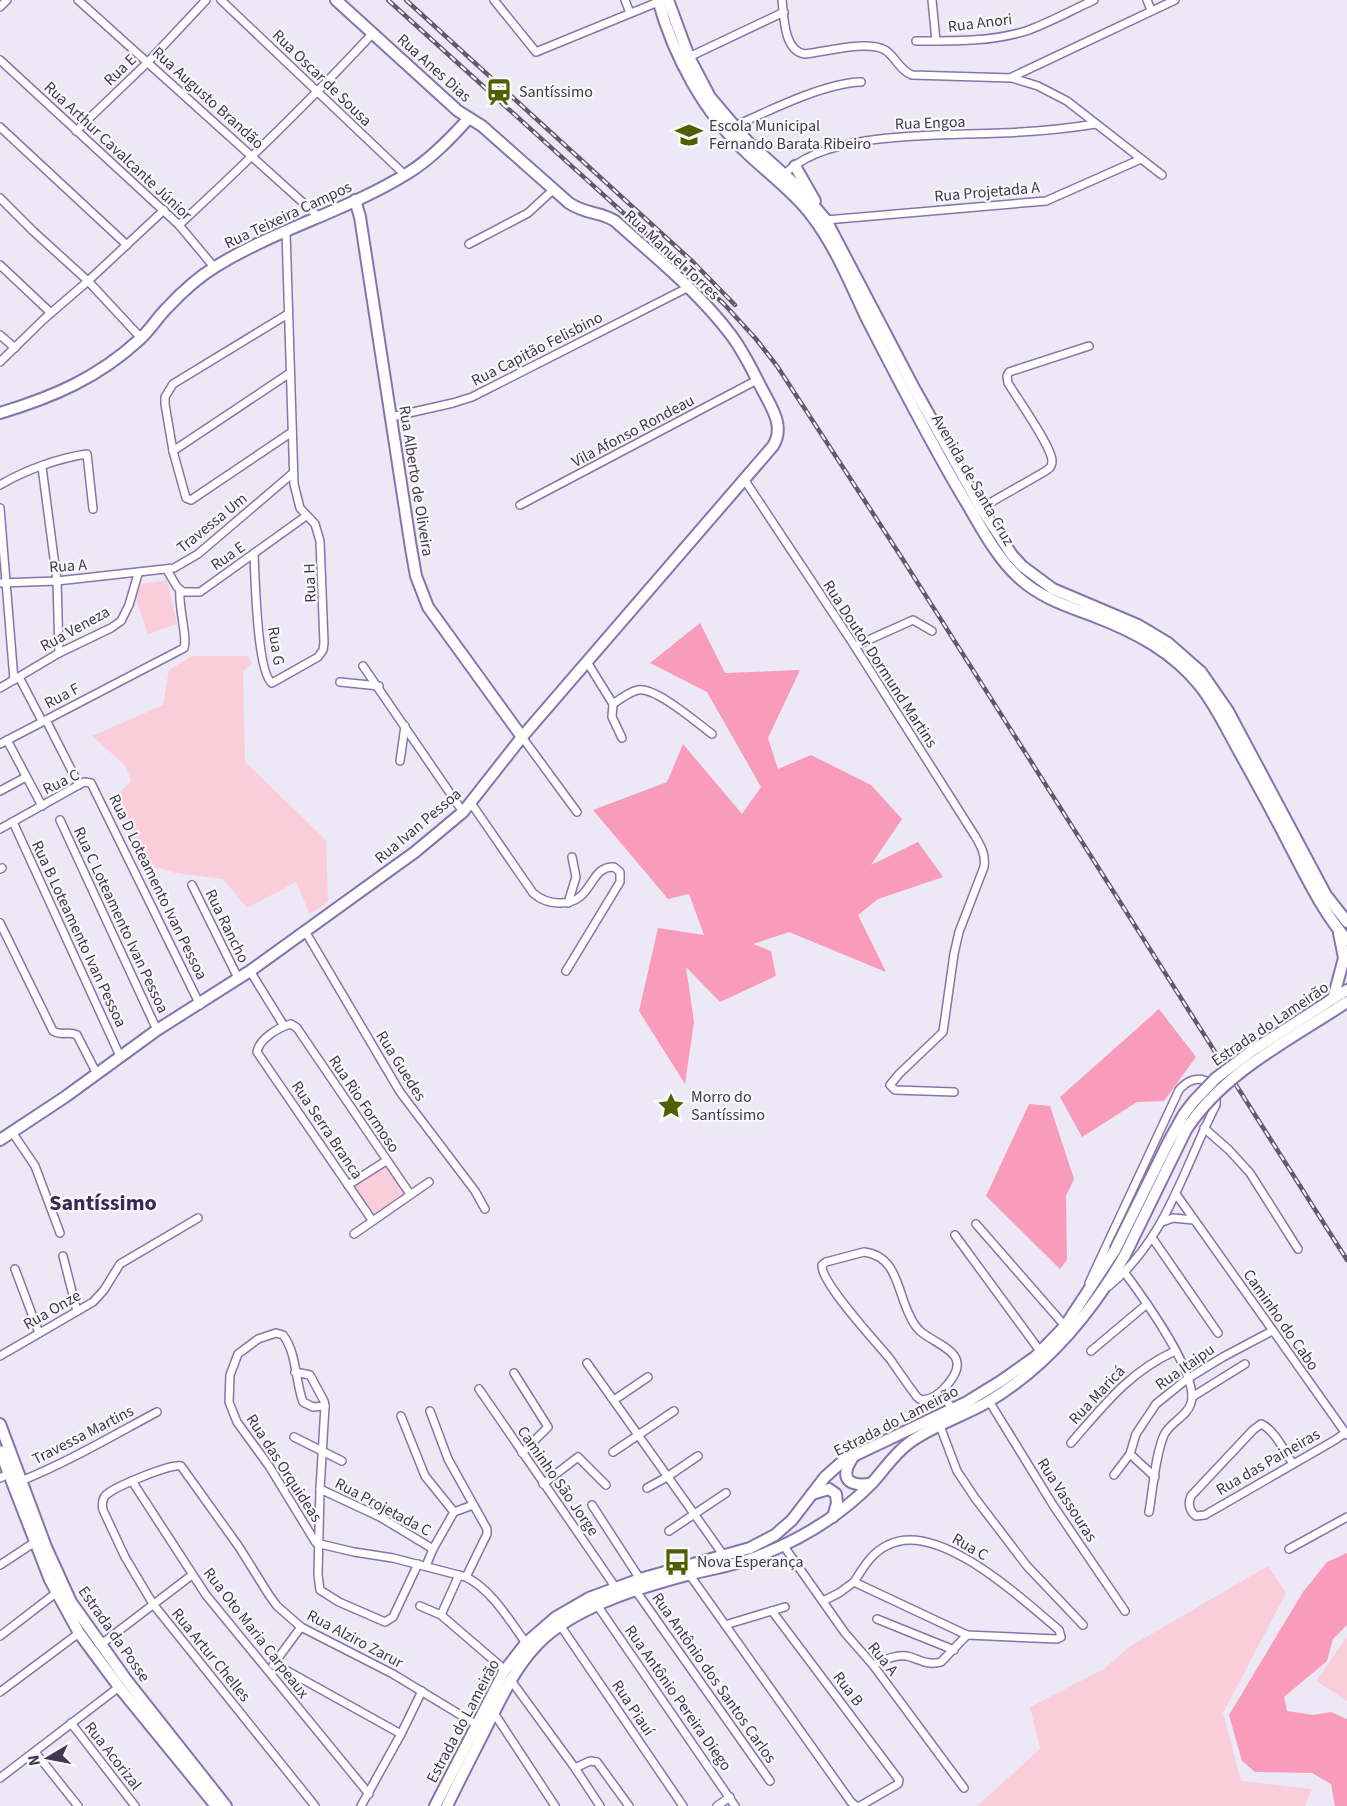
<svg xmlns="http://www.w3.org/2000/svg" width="1347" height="1806" font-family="'Source Sans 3',sans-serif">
  <rect width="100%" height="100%" fill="#ece8f5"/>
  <!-- green -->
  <g fill="#f9ceda">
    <polygon points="167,580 177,624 148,634 136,599 141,584"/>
    <polygon points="192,656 248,656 252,663 243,672 245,762 326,840 328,902 310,914 296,882 247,908 223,879 176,873 144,864 111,800 131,782 126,766 92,736 163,705 169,670"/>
    <polygon points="386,1161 410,1194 372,1220 348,1185"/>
    <polygon points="1268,1566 1286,1593 1223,1713 1241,1781 1312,1789 1305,1806 977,1806 1040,1749 1030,1707 1104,1669 1129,1647"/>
    <polygon points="1347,1637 1347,1701 1316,1681"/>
  </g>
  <!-- forest -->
  <g fill="#f99bba">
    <polygon points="700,623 725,673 800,670 768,738 778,769 811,755 871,785 902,819 871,865 918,842 943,877 878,899 858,915 886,972 789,932 753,944 771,951 776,976 720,1002 686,967 694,1022 685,1084 639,1011 658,928 704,935 689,894 668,899 593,810 667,782 683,744 742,814 761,787 707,692 650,663"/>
    <polygon points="1159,1009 1196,1057 1164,1101 1137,1102 1082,1137 1060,1097"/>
    <polygon points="1029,1104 1050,1106 1074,1179 1066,1196 1067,1260 1060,1269 986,1196"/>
    <polygon points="1347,1553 1347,1625 1333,1639 1327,1661 1284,1697 1287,1711 1313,1715 1331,1712 1347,1719 1347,1806 1335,1806 1331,1784 1312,1773 1255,1772 1242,1761 1229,1715 1303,1592 1327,1562"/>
  </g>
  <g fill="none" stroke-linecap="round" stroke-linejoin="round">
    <defs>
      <g id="street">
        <polyline points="78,0 319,217"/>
        <polyline points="221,0 405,175"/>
        <polyline points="494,0 536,52 658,2"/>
        <polyline points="625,0 630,13"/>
        <path d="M782,0C784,18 784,51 805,54C825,52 867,40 885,50C896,57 899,70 912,75L1012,78L1038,86L1067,101L1162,175"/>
        <polyline points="932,0 936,41"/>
        <polyline points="1147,0 1151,10"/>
        <polyline points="0,7 7,0"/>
        <path d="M916,41C953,41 990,42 1026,31C1049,23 1072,10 1094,0"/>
        <polyline points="689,57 784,12"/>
        <polyline points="0,60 179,225 214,267"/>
        <polyline points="1012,77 1175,0"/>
        <path d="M735,126C768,111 824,83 861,82"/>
        <polyline points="0,127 127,245"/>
        <polyline points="76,131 148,62 206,0"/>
        <path d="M784,175C825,130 941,136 1000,133C1032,132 1064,129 1096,124"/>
        <polyline points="0,198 33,231 88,281 141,338"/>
        <polyline points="826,220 1046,201 1141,159"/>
        <path d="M179,225C246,163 311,100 373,33"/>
        <polyline points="469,244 528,213 554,189"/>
        <polyline points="0,265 51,313"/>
        <polyline points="288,314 173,384 165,397 165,404 173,451 186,498 191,500 292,432"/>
        <polyline points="0,335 15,348"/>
        <polyline points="0,362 44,319 88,281 164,210"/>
        <polyline points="391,417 453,403 472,397 689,287"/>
        <polyline points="173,451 290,373"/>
        <polyline points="42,467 57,581 59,653"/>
        <path d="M744,479L852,642L975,836C981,846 986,855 984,867L959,932L954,954L943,1032L899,1074L890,1085L895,1090L954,1092"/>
        <path d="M0,485C25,470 59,458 87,454L93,509"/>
        <polyline points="520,505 757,380"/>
        <polyline points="0,508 14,680"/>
        <path d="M981,508L1044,472C1049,469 1052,467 1052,461C1052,447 1017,398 1008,383L1007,376L1009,372L1089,346"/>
        <path d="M254,554C255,576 257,673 272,683L318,657L323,650L324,643L320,541L315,524L300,508L294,484L286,232"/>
        <polyline points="167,570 177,587 183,592 200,592 306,516"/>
        <polyline points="0,583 57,581 174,568 198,554 293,473"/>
        <polyline points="855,646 913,620 932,631"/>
        <polyline points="587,662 613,704 612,717 622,738"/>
        <polyline points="363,666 463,812"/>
        <polyline points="19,677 42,721"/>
        <polyline points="340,682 379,686"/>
        <polyline points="0,688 59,653 111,628 121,621 129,605 138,574"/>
        <path d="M613,704C620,699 629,692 638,690C656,687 697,723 712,734"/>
        <polyline points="46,720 79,785"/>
        <polyline points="522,737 577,812"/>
        <polyline points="7,740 42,806"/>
        <path d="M0,744L184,648C188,639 178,606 180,590"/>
        <polyline points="400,761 405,726"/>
        <polyline points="0,791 26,777"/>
        <path d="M471,803L533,893C541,900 549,903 559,903C594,904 588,866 614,867L620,872V882L566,971"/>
        <polyline points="60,820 157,1030"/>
        <polyline points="13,822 120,1056"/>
        <polyline points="0,829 84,782 91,783 200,1005"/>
        <polyline points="0,869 2,868"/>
        <polyline points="192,885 238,978"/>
        <polyline points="568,903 576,877 572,857"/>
        <path d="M0,923L53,1031C61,1036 69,1031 77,1035L97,1074"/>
        <polyline points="305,931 400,1092 475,1191 485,1209"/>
        <polyline points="250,971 284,1026"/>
        <polyline points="1204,1128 1229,1150 1250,1173 1298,1249"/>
        <polyline points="12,1132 35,1166 60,1233"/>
        <polyline points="348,1185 386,1161"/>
        <polyline points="1176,1194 1347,1435"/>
        <path d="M372,1220L257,1052C259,1039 279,1027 291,1024L297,1028L410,1194"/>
        <polyline points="1162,1222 1173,1218 1194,1220"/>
        <polyline points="976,1224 1065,1326"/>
        <polyline points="354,1234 429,1182"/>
        <polyline points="955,1235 1040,1351"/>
        <polyline points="1153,1239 1218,1333"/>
        <path d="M864,1252C898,1256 897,1292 910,1316C912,1321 916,1327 920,1331C939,1347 974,1353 948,1384C941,1393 933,1400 921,1400L917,1397C908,1385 899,1372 890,1359C877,1343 820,1282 822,1265L826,1262Z"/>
        <polyline points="63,1256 77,1311"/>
        <polyline points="15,1269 39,1333"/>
        <path d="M1125,1273C1142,1296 1200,1376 1191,1403C1187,1417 1170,1422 1164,1435C1155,1456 1153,1489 1149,1512"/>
        <path d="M1089,1283L1179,1090C1195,1071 1218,1078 1216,1105C1183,1169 1167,1238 1109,1286"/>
        <polyline points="1091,1351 1147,1304"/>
        <polyline points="0,1356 93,1302 104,1290 120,1264 198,1218"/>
        <polyline points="587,1363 724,1556"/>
        <path d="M295,1372L310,1375L324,1401L325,1406L313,1407L303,1402C295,1381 297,1353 283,1335L276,1333L258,1339L238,1354L230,1375L229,1402L237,1422L269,1466L316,1543L354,1552L393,1558L466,1577C492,1590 509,1620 526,1643"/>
        <polyline points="514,1373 548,1427 522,1453"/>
        <polyline points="479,1389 616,1588"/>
        <polyline points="941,1392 952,1409"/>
        <polyline points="1192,1397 1245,1364"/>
        <polyline points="614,1400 648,1377"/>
        <polyline points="989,1401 1053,1505 1125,1611"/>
        <polyline points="325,1406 320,1489 318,1575 320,1590 339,1602 385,1622 393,1617 418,1564"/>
        <polyline points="430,1411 448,1459 487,1529 487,1534 466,1577"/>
        <polyline points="401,1416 425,1476 454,1512"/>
        <polyline points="940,1426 957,1471 975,1498 1027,1566 1083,1625"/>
        <polyline points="294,1437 342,1461"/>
        <path d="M1071,1443C1104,1405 1129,1372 1175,1351"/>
        <polyline points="613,1452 674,1411"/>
        <polyline points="1130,1454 1155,1477"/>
        <path d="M1293,1464C1285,1452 1274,1429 1261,1424L1253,1430L1191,1496C1188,1503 1189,1511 1196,1516L1205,1515L1335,1440L1345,1433"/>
        <polyline points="1114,1475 1130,1454 1136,1434 1156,1404 1187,1379 1223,1357 1272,1331"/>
        <polyline points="0,1478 8,1474"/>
        <path d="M21,1481C68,1462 112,1436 157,1412"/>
        <polyline points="132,1481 206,1595 369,1794"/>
        <polyline points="543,1484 578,1457 606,1485"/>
        <polyline points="647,1488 667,1477 698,1456"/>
        <polyline points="320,1489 380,1517 433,1549"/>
        <polyline points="592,1505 640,1579"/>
        <polyline points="669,1531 726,1493"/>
        <polyline points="783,1545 845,1633 873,1665 964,1788"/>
        <polyline points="1289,1549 1347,1517"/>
        <polyline points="0,1565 35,1542"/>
        <polyline points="426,1566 433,1549 454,1512 473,1505"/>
        <polyline points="689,1574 851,1802 856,1806"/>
        <polyline points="636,1591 770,1781"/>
        <path d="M823,1601L839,1593L854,1582L967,1635L1057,1639L1061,1637L1059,1630C1023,1600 938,1519 888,1545C872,1552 863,1568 854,1582"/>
        <polyline points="597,1605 735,1806"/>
        <polyline points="420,1606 441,1615 505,1670"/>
        <polyline points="772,1611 899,1780 898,1784 860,1806"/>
        <polyline points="441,1615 459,1575"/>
        <polyline points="877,1619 954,1650"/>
        <polyline points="560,1625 683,1806"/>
        <polyline points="725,1625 785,1607"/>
        <polyline points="0,1636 56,1593"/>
        <polyline points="100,1645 192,1575"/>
        <polyline points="275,1664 401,1734"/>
        <polyline points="273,1665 301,1627"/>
        <path d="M873,1665C883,1661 895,1654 907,1656C919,1659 927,1666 941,1662L967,1635"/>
        <polyline points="510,1679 575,1768 600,1806"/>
        <polyline points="0,1692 79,1633"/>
        <polyline points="494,1713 555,1806"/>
        <polyline points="71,1723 135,1806"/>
        <polyline points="35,1752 78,1806"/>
        <polyline points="575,1768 590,1761 597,1762 629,1806"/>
        <polyline points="0,1778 119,1687"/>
        <path d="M315,1806L153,1604L125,1557L103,1510C102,1505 102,1500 105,1496C113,1487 170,1464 181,1466L239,1547L269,1595L277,1606L301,1627L393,1674L477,1725"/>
        <polyline points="361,1806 401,1734 422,1691"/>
        <polyline points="717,1806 730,1797"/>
      </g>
      <g id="secondary">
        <polyline points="355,200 360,217 411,548 416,576 428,607 522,737"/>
        <path d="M0,413C53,397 98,378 140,339C150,330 157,318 167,308C181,293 197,278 215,267C276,229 347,211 408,173C431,159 451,138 469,118"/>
        <polyline points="1329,1001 1347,990"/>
        <polyline points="1333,1011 1347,1002"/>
        <path d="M0,1140L65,1097L157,1030L250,971L415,852L463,812L522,737L773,446C785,427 772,408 763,391C753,372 744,352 731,335C698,291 655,257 615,221C599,211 587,215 569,203L482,126L458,111L336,0"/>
        <path d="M854,1455C852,1459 848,1464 847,1469C842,1485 861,1486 872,1483"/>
        <polyline points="812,1494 829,1489 836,1494 837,1503 833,1517"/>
        <polyline points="435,1806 505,1670 526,1643 556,1617 589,1598 640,1579 750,1548 775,1535 792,1520 825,1477 843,1461 967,1402 1001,1381 1035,1357 1065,1326 1115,1250"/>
        <path d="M447,1806C460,1779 474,1752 488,1724C504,1693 518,1661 545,1637C583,1604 642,1587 691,1574C714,1568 739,1565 761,1555C801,1539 841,1515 872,1483C884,1470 894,1454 909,1443C932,1426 961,1417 986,1403C1046,1368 1090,1315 1125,1255"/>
      </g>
      <g id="primary">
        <path d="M658,0C674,57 704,113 748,154C769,174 795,193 812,216C835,246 850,283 866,317C898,379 930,442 966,502C981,527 995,555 1017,576C1040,598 1067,606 1096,617C1135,632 1173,652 1200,686C1216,706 1227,730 1240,753C1257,784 1275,816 1291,848C1308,880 1323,912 1347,940"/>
        <polyline points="668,0 689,57 710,97 748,142 797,186 826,220 914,388 981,508 1012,555 1022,566 1053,589 1138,625 1168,643 1201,672 1228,711 1326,895 1347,922"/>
        <polyline points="795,166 815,201"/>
        <polyline points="1333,999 1344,958 1339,933"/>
        <polyline points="0,1424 46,1547 71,1602 125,1678 226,1806"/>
        <polyline points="0,1451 50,1580 79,1633 119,1687 216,1806"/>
      </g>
    </defs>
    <!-- street casing -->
    <use href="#street" stroke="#8774ad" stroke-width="10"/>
    <!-- secondary casing -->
    <use href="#secondary" stroke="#8774ad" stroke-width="14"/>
    <!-- primary casing -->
    <use href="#primary" stroke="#8774ad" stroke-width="14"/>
    <!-- street -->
    <use href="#street" stroke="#fff" stroke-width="7"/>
    <!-- secondary -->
    <use href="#secondary" stroke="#fff" stroke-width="10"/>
    <!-- primary -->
    <use href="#primary" stroke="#fff" stroke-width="10"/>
    <defs>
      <g id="rail">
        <polyline points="388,0 724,304 756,339 777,366 900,555 1347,1260"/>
        <polyline points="406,0 693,262 735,305"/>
      </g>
    </defs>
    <!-- rail casing -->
    <use href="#rail" stroke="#60596f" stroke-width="4.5"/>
    <!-- rail -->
    <use href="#rail" stroke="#f8f8f8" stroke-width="2" stroke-dasharray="7" stroke-linecap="butt"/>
    <defs>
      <g id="secondary-bridge">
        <polyline points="1115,1250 1169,1141 1184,1114 1194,1101 1216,1078 1253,1050 1328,1002"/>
        <path d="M1125,1255L1186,1130C1221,1076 1280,1045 1333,1011"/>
      </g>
    </defs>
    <!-- secondary-bridge casing -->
    <use href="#secondary-bridge" stroke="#8774ad" stroke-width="14" stroke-linecap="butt"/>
    <!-- secondary-bridge -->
    <use href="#secondary-bridge" stroke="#fff" stroke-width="10"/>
  </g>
  <!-- icons -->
  <defs>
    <symbol id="station-bare" viewBox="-9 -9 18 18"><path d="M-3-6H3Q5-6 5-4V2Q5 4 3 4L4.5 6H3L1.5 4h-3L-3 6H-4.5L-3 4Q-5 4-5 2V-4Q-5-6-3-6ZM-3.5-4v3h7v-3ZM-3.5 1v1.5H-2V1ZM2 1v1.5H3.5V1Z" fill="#505e00" stroke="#f8f8f8" stroke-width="2.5" paint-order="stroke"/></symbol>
    <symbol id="school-bare" viewBox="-9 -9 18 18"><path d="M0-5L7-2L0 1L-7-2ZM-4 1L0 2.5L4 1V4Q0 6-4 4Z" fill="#505e00" stroke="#f8f8f8" stroke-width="2.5" paint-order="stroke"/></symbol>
    <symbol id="sight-bare" viewBox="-9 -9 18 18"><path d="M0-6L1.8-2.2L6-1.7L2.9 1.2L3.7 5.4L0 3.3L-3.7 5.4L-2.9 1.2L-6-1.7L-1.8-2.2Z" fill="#505e00" stroke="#f8f8f8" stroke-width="2.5" paint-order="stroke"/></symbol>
    <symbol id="bus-bare" viewBox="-9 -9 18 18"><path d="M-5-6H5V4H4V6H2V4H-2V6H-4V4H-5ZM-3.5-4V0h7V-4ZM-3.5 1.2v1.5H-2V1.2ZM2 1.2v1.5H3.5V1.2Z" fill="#505e00" stroke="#f8f8f8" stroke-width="2.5" paint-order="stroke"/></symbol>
  </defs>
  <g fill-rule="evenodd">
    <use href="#station-bare" x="480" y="73" width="38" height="38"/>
    <use href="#school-bare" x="670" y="116" width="38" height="38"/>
    <use href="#sight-bare" x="652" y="1087" width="38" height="38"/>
    <use href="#bus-bare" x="658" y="1543" width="38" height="38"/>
  </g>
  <g text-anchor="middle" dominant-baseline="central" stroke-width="4.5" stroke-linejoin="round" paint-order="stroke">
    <!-- street labels -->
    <g font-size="16" fill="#403851" stroke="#f8f8f8">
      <text transform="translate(980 23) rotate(-7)">Rua Anori</text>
      <text transform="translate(434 68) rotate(42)">Rua Anes Dias</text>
      <text transform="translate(120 70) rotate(-44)">Rua E</text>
      <text transform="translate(322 78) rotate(44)">Rua Oscar de Sousa</text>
      <text transform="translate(208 98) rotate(42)">Rua Augusto Brandão</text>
      <text transform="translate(930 123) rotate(-2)">Rua Engoa</text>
      <text transform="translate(118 151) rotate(43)">Rua Arthur Cavalcante Júnior</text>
      <text transform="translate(987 192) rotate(-5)">Rua Projetada A</text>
      <text transform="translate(288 215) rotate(-25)">Rua Teixeira Campos</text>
      <text transform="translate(672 255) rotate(43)">Rua Manuel Torres</text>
      <text transform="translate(537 349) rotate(-27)">Rua Capitão Felisbino</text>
      <text transform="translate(633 431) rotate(-28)">Vila Afonso Rondeau</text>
      <text transform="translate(973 480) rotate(60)">Avenida de Santa Cruz</text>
      <text transform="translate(416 481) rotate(81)">Rua Alberto de Oliveira</text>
      <text transform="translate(212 523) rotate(-39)">Travessa Um</text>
      <text transform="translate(228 556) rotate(-35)">Rua E</text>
      <text transform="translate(68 566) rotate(-4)">Rua A</text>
      <text transform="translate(310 583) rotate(-92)">Rua H</text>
      <text transform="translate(75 629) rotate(-29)">Rua Veneza</text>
      <text transform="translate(276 646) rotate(81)">Rua G</text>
      <text transform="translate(880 664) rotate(57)">Rua Doutor Dormund Martins</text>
      <text transform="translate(62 696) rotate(-28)">Rua F</text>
      <text transform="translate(61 782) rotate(-26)">Rua C</text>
      <text transform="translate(418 826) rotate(-40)">Rua Ivan Pessoa</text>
      <text transform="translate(158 887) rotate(64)">Rua D Loteamento Ivan Pessoa</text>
      <text transform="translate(121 920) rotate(65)">Rua C Loteamento Ivan Pessoa</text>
      <text transform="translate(227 926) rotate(64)">Rua Rancho</text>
      <text transform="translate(79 934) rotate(65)">Rua B Loteamento Ivan Pessoa</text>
      <text transform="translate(1270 1024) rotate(-34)">Estrada do Lameirão</text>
      <text transform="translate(401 1066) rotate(58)">Rua Guedes</text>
      <text transform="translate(364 1104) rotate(56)">Rua Rio Formoso</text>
      <text transform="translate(327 1130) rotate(56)">Rua Serra Branca</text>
      <text transform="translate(52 1310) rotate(-30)">Rua Onze</text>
      <text transform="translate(1281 1320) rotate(55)">Caminho do Cabo</text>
      <text transform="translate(1185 1367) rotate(-35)">Rua Itaipu</text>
      <text transform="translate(1097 1395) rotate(-47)">Rua Maricá</text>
      <text transform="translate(896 1421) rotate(-27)">Estrada do Lameirão</text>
      <text transform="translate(83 1435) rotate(-27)">Travessa Martins</text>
      <text transform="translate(1268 1462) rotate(-30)">Rua das Paineiras</text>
      <text transform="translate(284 1468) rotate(57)">Rua das Orquideas</text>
      <text transform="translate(558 1481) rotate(55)">Caminho São Jorge</text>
      <text transform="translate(1067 1500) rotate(57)">Rua Vassouras</text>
      <text transform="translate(383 1507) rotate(28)">Rua Projetada C</text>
      <text transform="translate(970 1547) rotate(30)">Rua C</text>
      <text transform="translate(256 1633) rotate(52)">Rua Oto Maria Carpeaux</text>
      <text transform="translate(114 1634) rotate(55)">Estrada da Posse</text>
      <text transform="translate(355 1639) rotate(28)">Rua Alziro Zarur</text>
      <text transform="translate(211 1655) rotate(51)">Rua Artur Chelles</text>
      <text transform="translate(883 1659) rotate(51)">Rua A</text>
      <text transform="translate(714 1678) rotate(55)">Rua Antônio dos Santos Carlos</text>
      <text transform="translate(848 1689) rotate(53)">Rua B</text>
      <text transform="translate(678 1698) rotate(55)">Rua Antônio Pereira Diego</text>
      <text transform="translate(633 1708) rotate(56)">Rua Piauí</text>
      <text transform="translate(463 1721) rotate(-62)">Estrada do Lameirão</text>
      <text transform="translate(113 1756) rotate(52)">Rua Acorizal</text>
    </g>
    <!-- poi labels -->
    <g font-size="16" fill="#403851" stroke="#f8f8f8" text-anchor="start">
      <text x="519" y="92">Santíssimo</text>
      <text x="709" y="126">Escola Municipal<tspan x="709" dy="18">Fernando Barata Ribeiro</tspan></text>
      <text x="691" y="1097">Morro do<tspan x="691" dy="18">Santíssimo</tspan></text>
      <text x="697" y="1562">Nova Esperança</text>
    </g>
    <!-- district labels -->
    <g font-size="22" font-weight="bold" fill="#3a2759" stroke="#f8f8f8">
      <text x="103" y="1203">Santíssimo</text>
    </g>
  </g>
  <!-- north arrow -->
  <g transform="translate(48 1758) rotate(260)" stroke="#f8f8f8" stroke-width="4.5" paint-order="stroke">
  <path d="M0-4.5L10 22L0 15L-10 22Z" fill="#403851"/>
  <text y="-9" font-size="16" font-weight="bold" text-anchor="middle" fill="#403851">N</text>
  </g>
</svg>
